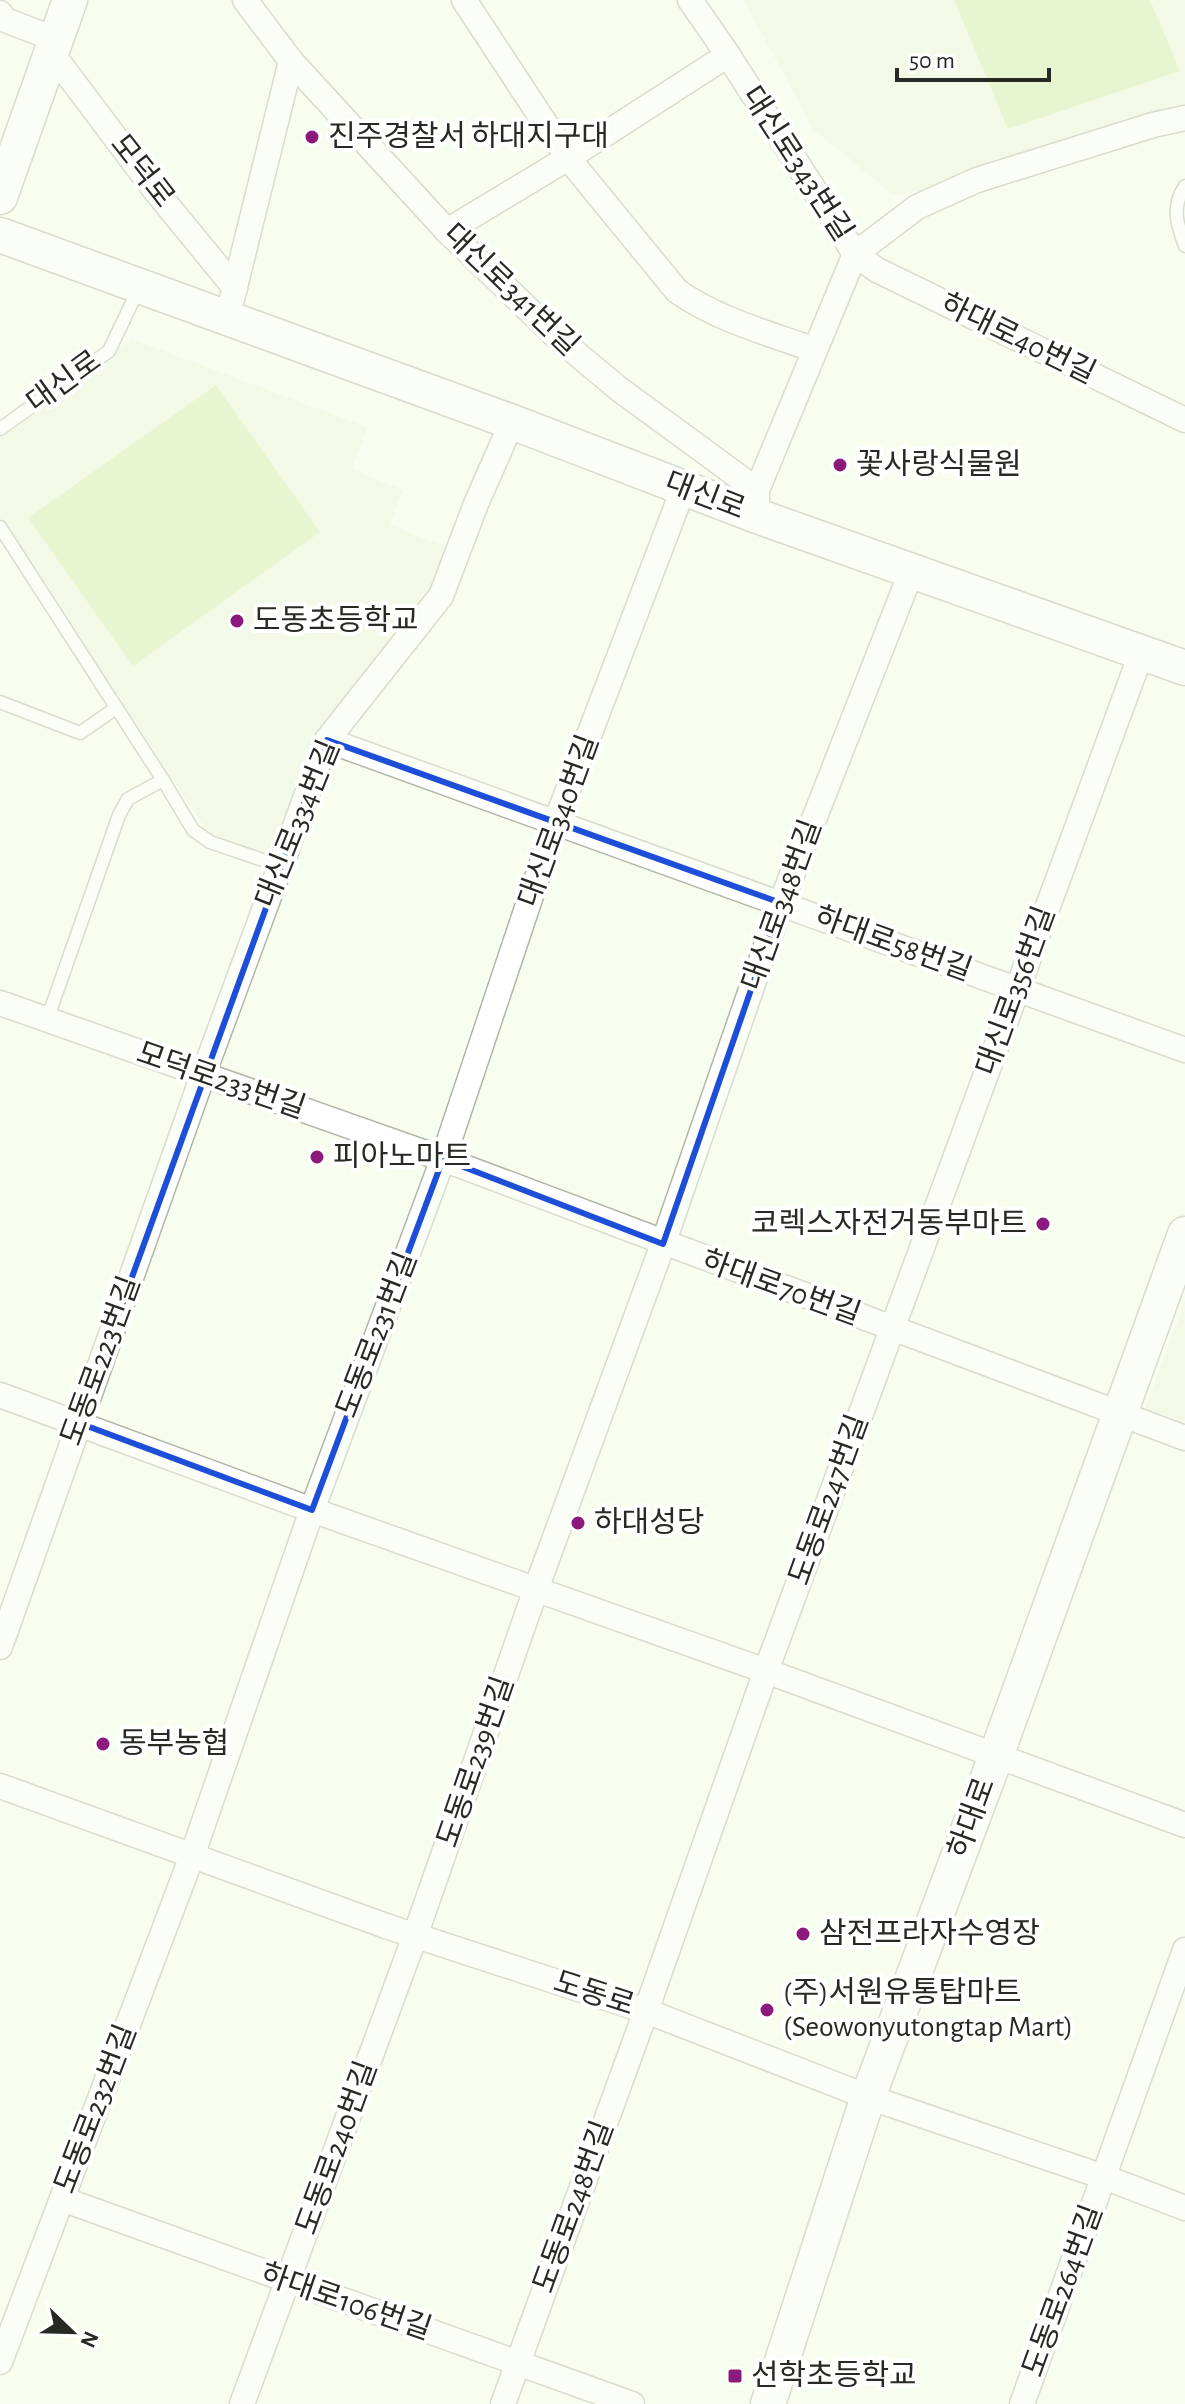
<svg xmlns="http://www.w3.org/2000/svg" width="1185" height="2404" font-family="'Alegreya Sans','Noto Sans KR',sans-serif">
  <rect width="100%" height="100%" fill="#f8feef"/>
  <!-- built -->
  <g fill="#ecf5de">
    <polygon points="744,0 1185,0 1185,106 1106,134 905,195 891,193 813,129"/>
    <polygon points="132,339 367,427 352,469 403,490 390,525 446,547 428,593 315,735 271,852 258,854 210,836 0,519 0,436"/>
    <polygon points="1185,1301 1185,1422 1145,1408"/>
  </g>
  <!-- grass -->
  <g fill="#d3eaac">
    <polygon points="954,0 1150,0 1180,71 1008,129"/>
    <polygon points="216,385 320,532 133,666 28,518"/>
  </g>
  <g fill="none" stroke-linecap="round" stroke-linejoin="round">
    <defs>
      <g id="lane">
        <path d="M1185,186C1171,207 1177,224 1185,246"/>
        <polyline points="0,429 109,351 139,288"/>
        <polyline points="0,527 163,780 193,830 210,842 280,866"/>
        <polyline points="0,702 80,733 116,708"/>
        <polyline points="47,1020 119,815 128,799 163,780"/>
      </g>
      <g id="street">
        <polyline points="245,0 291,61 447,231 559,339 619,389 757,490"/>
        <path d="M464,0L568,158L677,291C718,320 768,333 815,350"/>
        <polyline points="690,0 728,55 855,254 877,270 1185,420"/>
        <polyline points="0,13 5,20 55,39"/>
        <polyline points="51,52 154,189 235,288"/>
        <polyline points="447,231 568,158 728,55"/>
        <polyline points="855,254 917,207 977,180 1153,125 1185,118"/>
        <polyline points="232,299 291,61"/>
        <polyline points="757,504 757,490 855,254"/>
        <polyline points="327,740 1185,1050"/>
        <polyline points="0,1003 443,1159 1185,1438"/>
        <polyline points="0,1395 312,1510 766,1671 1185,1825"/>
        <polyline points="0,1647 203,1075 327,740 441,596 476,504 512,422"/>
        <polyline points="0,1786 386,1926 646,2011 868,2097 1104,2177 1185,2208"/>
        <polyline points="62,2199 632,2404"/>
        <polyline points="0,2362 192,1856 312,1510 443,1159 555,824 684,487"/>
        <polyline points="242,2404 415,1936 536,1589 663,1244 781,903 912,570"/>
        <polyline points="503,2404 646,2011 766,1671 1141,654"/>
        <polyline points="1022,2404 1185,1950"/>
      </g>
      <g id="secondary">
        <polyline points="0,197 70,0"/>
        <polyline points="0,235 512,422 757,516 1185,668"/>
        <polyline points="768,2404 868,2097 996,1756 1185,1234"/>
      </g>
    </defs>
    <!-- lane casing -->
    <use href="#lane" stroke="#b0b6a7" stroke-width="15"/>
    <!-- street casing -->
    <use href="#street" stroke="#b0b6a7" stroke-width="27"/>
    <!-- secondary casing -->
    <use href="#secondary" stroke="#b0b6a7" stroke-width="37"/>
    <!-- lane -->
    <use href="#lane" stroke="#fff" stroke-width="12"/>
    <!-- street -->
    <use href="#street" stroke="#fff" stroke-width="24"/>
    <!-- secondary -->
    <use href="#secondary" stroke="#fff" stroke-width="34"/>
  </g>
  <!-- marked area -->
  <path d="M0 0H1185V2404H0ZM327,740L781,903L663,1244L443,1159L312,1510L79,1423Z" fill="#f8feef" fill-opacity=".55" fill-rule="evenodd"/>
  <path fill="none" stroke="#1d4ed8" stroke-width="6" stroke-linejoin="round" d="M327,740L781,903L663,1244L443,1159L312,1510L79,1423Z"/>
  <!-- markers -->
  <g fill="#8c1a7c" stroke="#fff" stroke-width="3">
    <circle cx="312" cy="137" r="8"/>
    <circle cx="840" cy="465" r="8"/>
    <circle cx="237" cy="621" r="8"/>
    <circle cx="317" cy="1157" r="8"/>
    <circle cx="1043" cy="1224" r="8"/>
    <circle cx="578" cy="1523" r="8"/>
    <circle cx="103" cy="1744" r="8"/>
    <circle cx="803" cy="1934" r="8"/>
    <circle cx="767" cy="2010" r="8"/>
    <rect x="727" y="2368" width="16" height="16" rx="4"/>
  </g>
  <g text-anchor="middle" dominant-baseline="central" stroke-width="8" stroke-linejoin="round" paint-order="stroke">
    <!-- poi labels -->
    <g font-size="30" fill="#272924" stroke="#fff" text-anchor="start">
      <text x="328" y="137">진주경찰서 하대지구대</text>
      <text x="856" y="465">꽃사랑식물원</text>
      <text x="253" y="621">도동초등학교</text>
      <text x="333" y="1157">피아노마트</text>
      <text x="1027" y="1224" text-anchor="end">코렉스자전거동부마트</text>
      <text x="594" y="1523">하대성당</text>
      <text x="119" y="1744">동부농협</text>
      <text x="819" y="1934">삼전프라자수영장</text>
      <text x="783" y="1993">(주)서원유통탑마트<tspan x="783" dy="34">(Seowonyutongtap Mart)</tspan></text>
      <text x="751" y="2376">선학초등학교</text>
    </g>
    <!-- street labels -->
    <g font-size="30" fill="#272924" stroke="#fff">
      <text transform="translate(797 164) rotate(57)">대신로343번길</text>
      <text transform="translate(142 171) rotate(52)">모덕로</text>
      <text transform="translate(511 290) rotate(44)">대신로341번길</text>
      <text transform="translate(1018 339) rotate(26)">하대로40번길</text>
      <text transform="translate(64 382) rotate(-36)">대신로</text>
      <text transform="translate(705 496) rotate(21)">대신로</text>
      <text transform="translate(559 821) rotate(-70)">대신로340번길</text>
      <text transform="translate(298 824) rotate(-68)">대신로334번길</text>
      <text transform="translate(782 905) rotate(-70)">대신로348번길</text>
      <text transform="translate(893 944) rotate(20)">하대로58번길</text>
      <text transform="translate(1016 991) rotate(-70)">대신로356번길</text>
      <text transform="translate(221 1081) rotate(19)">모덕로233번길</text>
      <text transform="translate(781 1288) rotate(20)">하대로70번길</text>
      <text transform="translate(377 1335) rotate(-69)">도동로231번길</text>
      <text transform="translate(101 1361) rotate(-70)">도동로223번길</text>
      <text transform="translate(829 1500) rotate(-70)">도동로247번길</text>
      <text transform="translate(476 1762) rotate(-71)">도동로239번길</text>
      <text transform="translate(972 1818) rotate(-70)">하대로</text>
      <text transform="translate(594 1994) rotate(18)">도동로</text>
      <text transform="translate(96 2109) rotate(-69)">도동로232번길</text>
      <text transform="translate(337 2148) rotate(-70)">도동로240번길</text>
      <text transform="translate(574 2207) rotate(-70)">도동로248번길</text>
      <text transform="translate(1063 2291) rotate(-70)">도동로264번길</text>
      <text transform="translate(346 2302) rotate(19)">하대로106번길</text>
    </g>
  </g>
  <!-- north arrow -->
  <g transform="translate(72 2332) rotate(113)" stroke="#ffffff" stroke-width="6" paint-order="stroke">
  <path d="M0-6L14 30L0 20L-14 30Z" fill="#272924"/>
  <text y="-12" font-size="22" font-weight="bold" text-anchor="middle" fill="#272924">N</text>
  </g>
  <!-- scale -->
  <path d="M897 68v12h152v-12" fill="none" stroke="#272924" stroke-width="4"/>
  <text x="909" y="68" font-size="24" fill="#272924" stroke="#ffffff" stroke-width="6" paint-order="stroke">50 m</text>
</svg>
